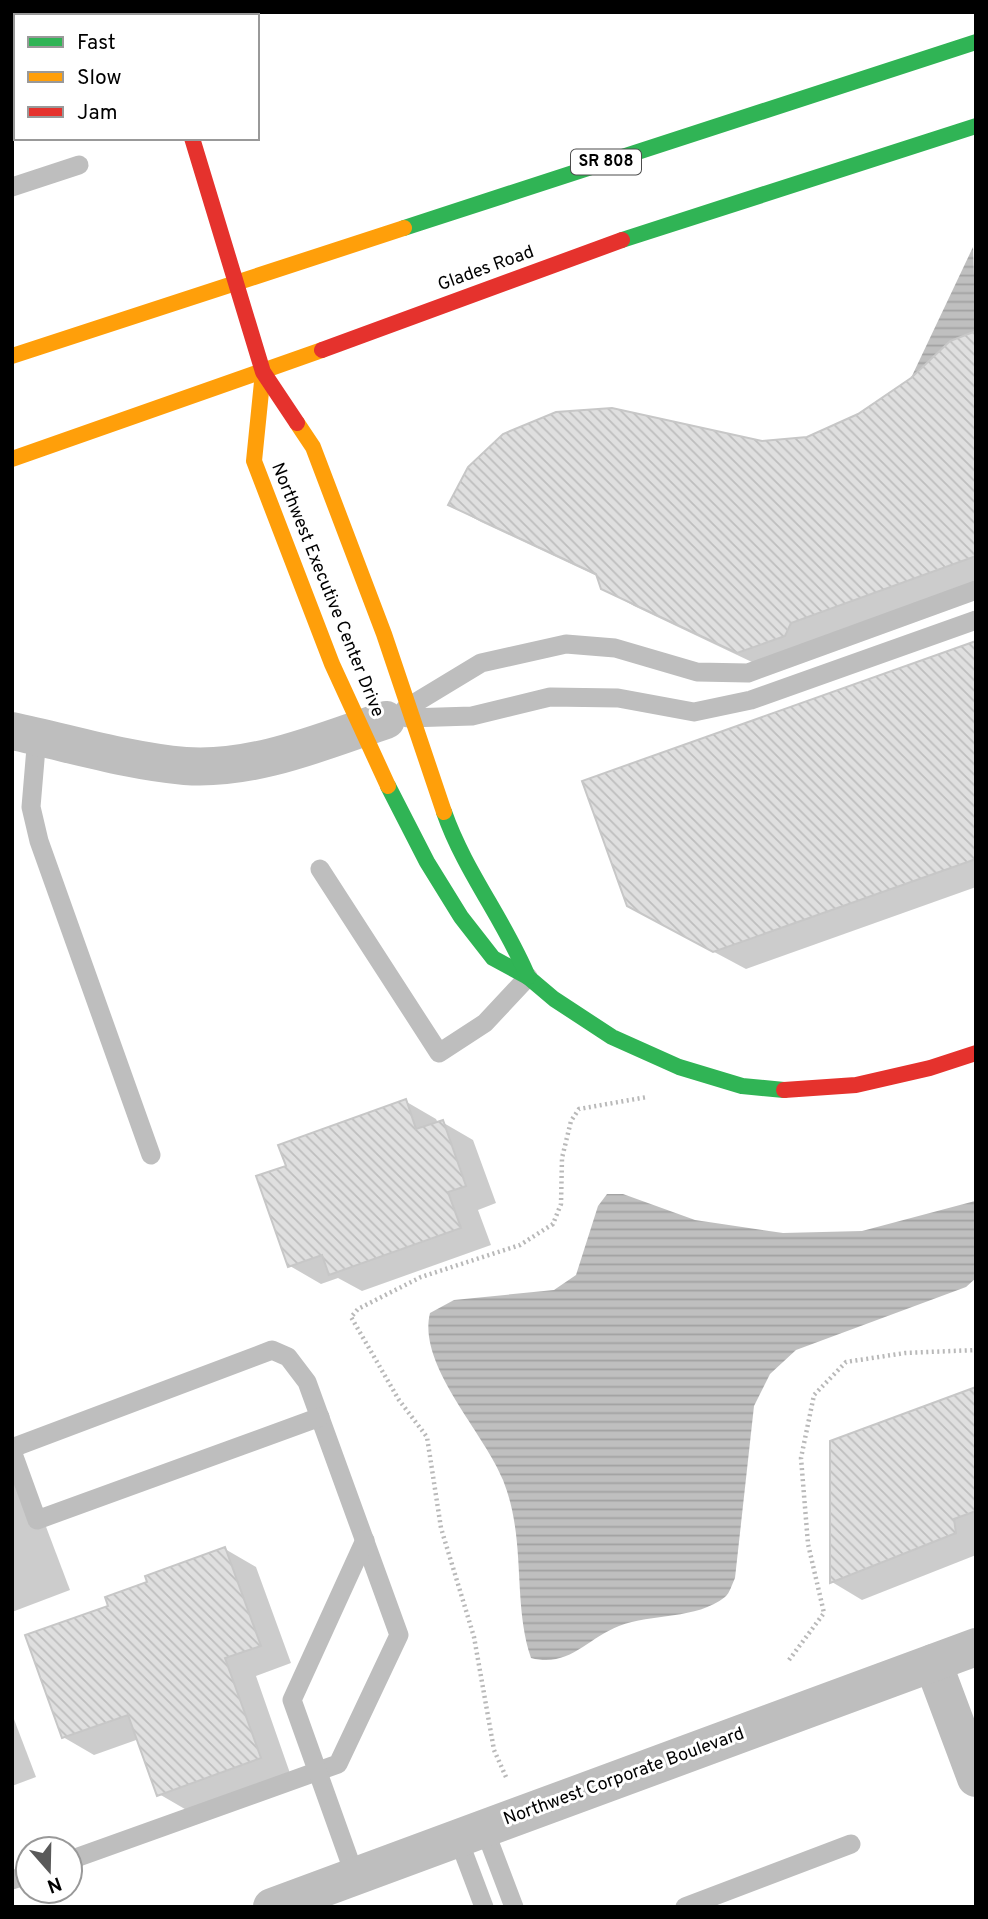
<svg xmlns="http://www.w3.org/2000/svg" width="988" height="1919" font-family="Overpass,sans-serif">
  <defs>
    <pattern id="water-rules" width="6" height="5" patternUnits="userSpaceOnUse" patternTransform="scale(1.75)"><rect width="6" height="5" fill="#bfbfbf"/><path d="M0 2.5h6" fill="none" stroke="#a2a2a2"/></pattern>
    <pattern id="building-back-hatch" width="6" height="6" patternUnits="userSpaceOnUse" patternTransform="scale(1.75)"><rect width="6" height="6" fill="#dfdfdf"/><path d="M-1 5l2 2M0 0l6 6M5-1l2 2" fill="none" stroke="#bebebe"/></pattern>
  </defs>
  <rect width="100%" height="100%" fill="#fff"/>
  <!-- water -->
  <g fill="url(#water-rules)">
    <polygon points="973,247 976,331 950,341 911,378"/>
    <path d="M607,1194H623L695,1220L783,1233L862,1231L975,1201L976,1278L966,1287L796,1350L770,1374L754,1406L735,1578C732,1584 730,1593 725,1597C696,1620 652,1613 619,1626C586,1639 569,1668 531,1658C512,1602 527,1540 503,1480C484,1432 417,1365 430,1313L454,1300L554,1290L576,1275L598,1206Z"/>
  </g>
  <!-- shadow -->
  <g fill="#0003">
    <polygon points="976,333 976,585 769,670 634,606 603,588 599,577 481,522 450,505 762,443 807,439 859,416"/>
    <polygon points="976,642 976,887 746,969 660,923"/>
    <polygon points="405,1101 436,1119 438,1123 442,1122 473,1140 496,1203 478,1210 491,1245 362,1291 338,1278 321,1284 290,1266 288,1167"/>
    <polygon points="976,1389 976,1555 862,1600 832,1582"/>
    <polygon points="12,1437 70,1590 12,1612"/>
    <polygon points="225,1549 256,1567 291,1663 256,1676 291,1776 190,1812 159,1794 139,1739 94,1755 63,1737 110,1607 149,1583"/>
    <polygon points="12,1714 36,1777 12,1786"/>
  </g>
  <!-- building -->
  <g fill="url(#building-back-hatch)" stroke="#c7c7c7" stroke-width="2">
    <polygon points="976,331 976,556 791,623 785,636 737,653 601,589 596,574 448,505 468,467 503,434 556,412 612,408 762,441 807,437 858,414 911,378 950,341"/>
    <polygon points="976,641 976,859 713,952 627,906 582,781"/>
    <polygon points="406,1099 416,1129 443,1120 466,1186 448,1192 461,1228 329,1275 322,1255 288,1267 256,1176 286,1166 278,1145"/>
    <polygon points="976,1387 976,1511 954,1519 956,1533 830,1583 830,1441"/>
    <polygon points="225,1547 261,1646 225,1658 261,1758 157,1796 128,1715 62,1738 25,1635 108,1606 105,1597 147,1582 145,1576"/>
  </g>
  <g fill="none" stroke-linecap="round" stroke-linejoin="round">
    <!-- path -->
    <g stroke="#b9b9b9" stroke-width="4.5" stroke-dasharray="2 3.5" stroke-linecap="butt">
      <polyline points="789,1660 824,1613 808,1544 801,1458 814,1395 846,1362 905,1353 976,1350"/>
      <polyline points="506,1777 494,1750 474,1637 441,1528 427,1437 399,1400 351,1317 358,1309 421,1277 520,1245 553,1224 561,1204 562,1158 571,1121 579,1109 647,1097"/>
    </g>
    <!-- lane -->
    <g stroke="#bebebe" stroke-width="19">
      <polyline points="12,187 79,165"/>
      <polyline points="405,709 481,663 566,644 615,648 697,672 748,673 976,590"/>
      <polyline points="408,718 472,716 550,697 618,698 694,712 751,700 976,620"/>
      <polyline points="37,736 31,807 39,841 151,1155"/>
      <polyline points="320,869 439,1053 485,1023 528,977"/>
      <polyline points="12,1448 272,1350 288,1357 307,1382 399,1635 338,1764 70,1860"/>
      <polyline points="12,1451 37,1520 320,1417"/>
      <polyline points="484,1828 514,1907"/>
      <polyline points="458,1838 484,1907"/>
      <polyline points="355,1876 292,1700 365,1540"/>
      <polyline points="12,1880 28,1875"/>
      <polyline points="685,1907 851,1844"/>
    </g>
    <!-- street -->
    <g stroke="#bebebe" stroke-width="38">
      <path d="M12,731C69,743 127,761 185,766C254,771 323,741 386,720"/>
      <polyline points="933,1663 976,1778"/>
      <polyline points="272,1907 976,1647"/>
    </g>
    <!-- fast -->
    <g stroke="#30b455" stroke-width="16">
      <polyline points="154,12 155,16"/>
      <polyline points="404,228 976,42"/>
      <polyline points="622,240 976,126"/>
      <polyline points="388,786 427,862 461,917 493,958 528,977 554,999 612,1037 679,1067 742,1086 784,1090"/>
      <path d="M444,812C465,872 504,919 528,977"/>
    </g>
    <!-- slow -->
    <g stroke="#ff9f0a" stroke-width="16">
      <polyline points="12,356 404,228"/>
      <polyline points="263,372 254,461 332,664 388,786"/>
      <polyline points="297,423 313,447 384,634 444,812"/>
      <polyline points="12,459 322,350"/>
    </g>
    <!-- jam -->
    <g stroke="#e5322d" stroke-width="16">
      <polyline points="192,138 263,372 297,423"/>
      <polyline points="322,350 622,240"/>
      <polyline points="784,1090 856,1085 930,1068 976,1053"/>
    </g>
  </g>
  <g text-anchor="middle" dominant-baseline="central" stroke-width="6" stroke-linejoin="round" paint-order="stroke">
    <!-- shield labels -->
    <rect fill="#fff" stroke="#4c4c4c" stroke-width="2" x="571" y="149.5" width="70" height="25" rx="5"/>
    <g font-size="16" font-weight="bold" fill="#000">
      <text x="606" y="162">SR 808</text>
    </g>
    <!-- street labels -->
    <g font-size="18" fill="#000" stroke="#fff">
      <text transform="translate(486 269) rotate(-20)">Glades Road</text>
      <text transform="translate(327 590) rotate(68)">Northwest Executive Center Drive</text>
      <text transform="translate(624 1777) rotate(-20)">Northwest Corporate Boulevard</text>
    </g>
  </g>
  <!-- border -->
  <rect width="988" height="1919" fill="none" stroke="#000000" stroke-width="28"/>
  <!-- legend -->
  <rect x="14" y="14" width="245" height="126" fill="#ffffff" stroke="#999999" stroke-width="2"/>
  <rect x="28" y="37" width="35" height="10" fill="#30b455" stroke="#999999" stroke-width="2"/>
  <text x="77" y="49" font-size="21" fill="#000000">Fast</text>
  <rect x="28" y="72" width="35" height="10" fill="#ff9f0a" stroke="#999999" stroke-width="2"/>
  <text x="77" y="84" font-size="21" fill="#000000">Slow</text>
  <rect x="28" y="107" width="35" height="10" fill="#e5322d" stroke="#999999" stroke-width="2"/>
  <text x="77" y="119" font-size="21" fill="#000000">Jam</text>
  <!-- north arrow -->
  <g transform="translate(49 1870) rotate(160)"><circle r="33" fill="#ffffff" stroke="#999999" stroke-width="2"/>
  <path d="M0-5L12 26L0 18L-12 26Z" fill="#595959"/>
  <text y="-10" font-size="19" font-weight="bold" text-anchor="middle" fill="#000000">N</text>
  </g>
</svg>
